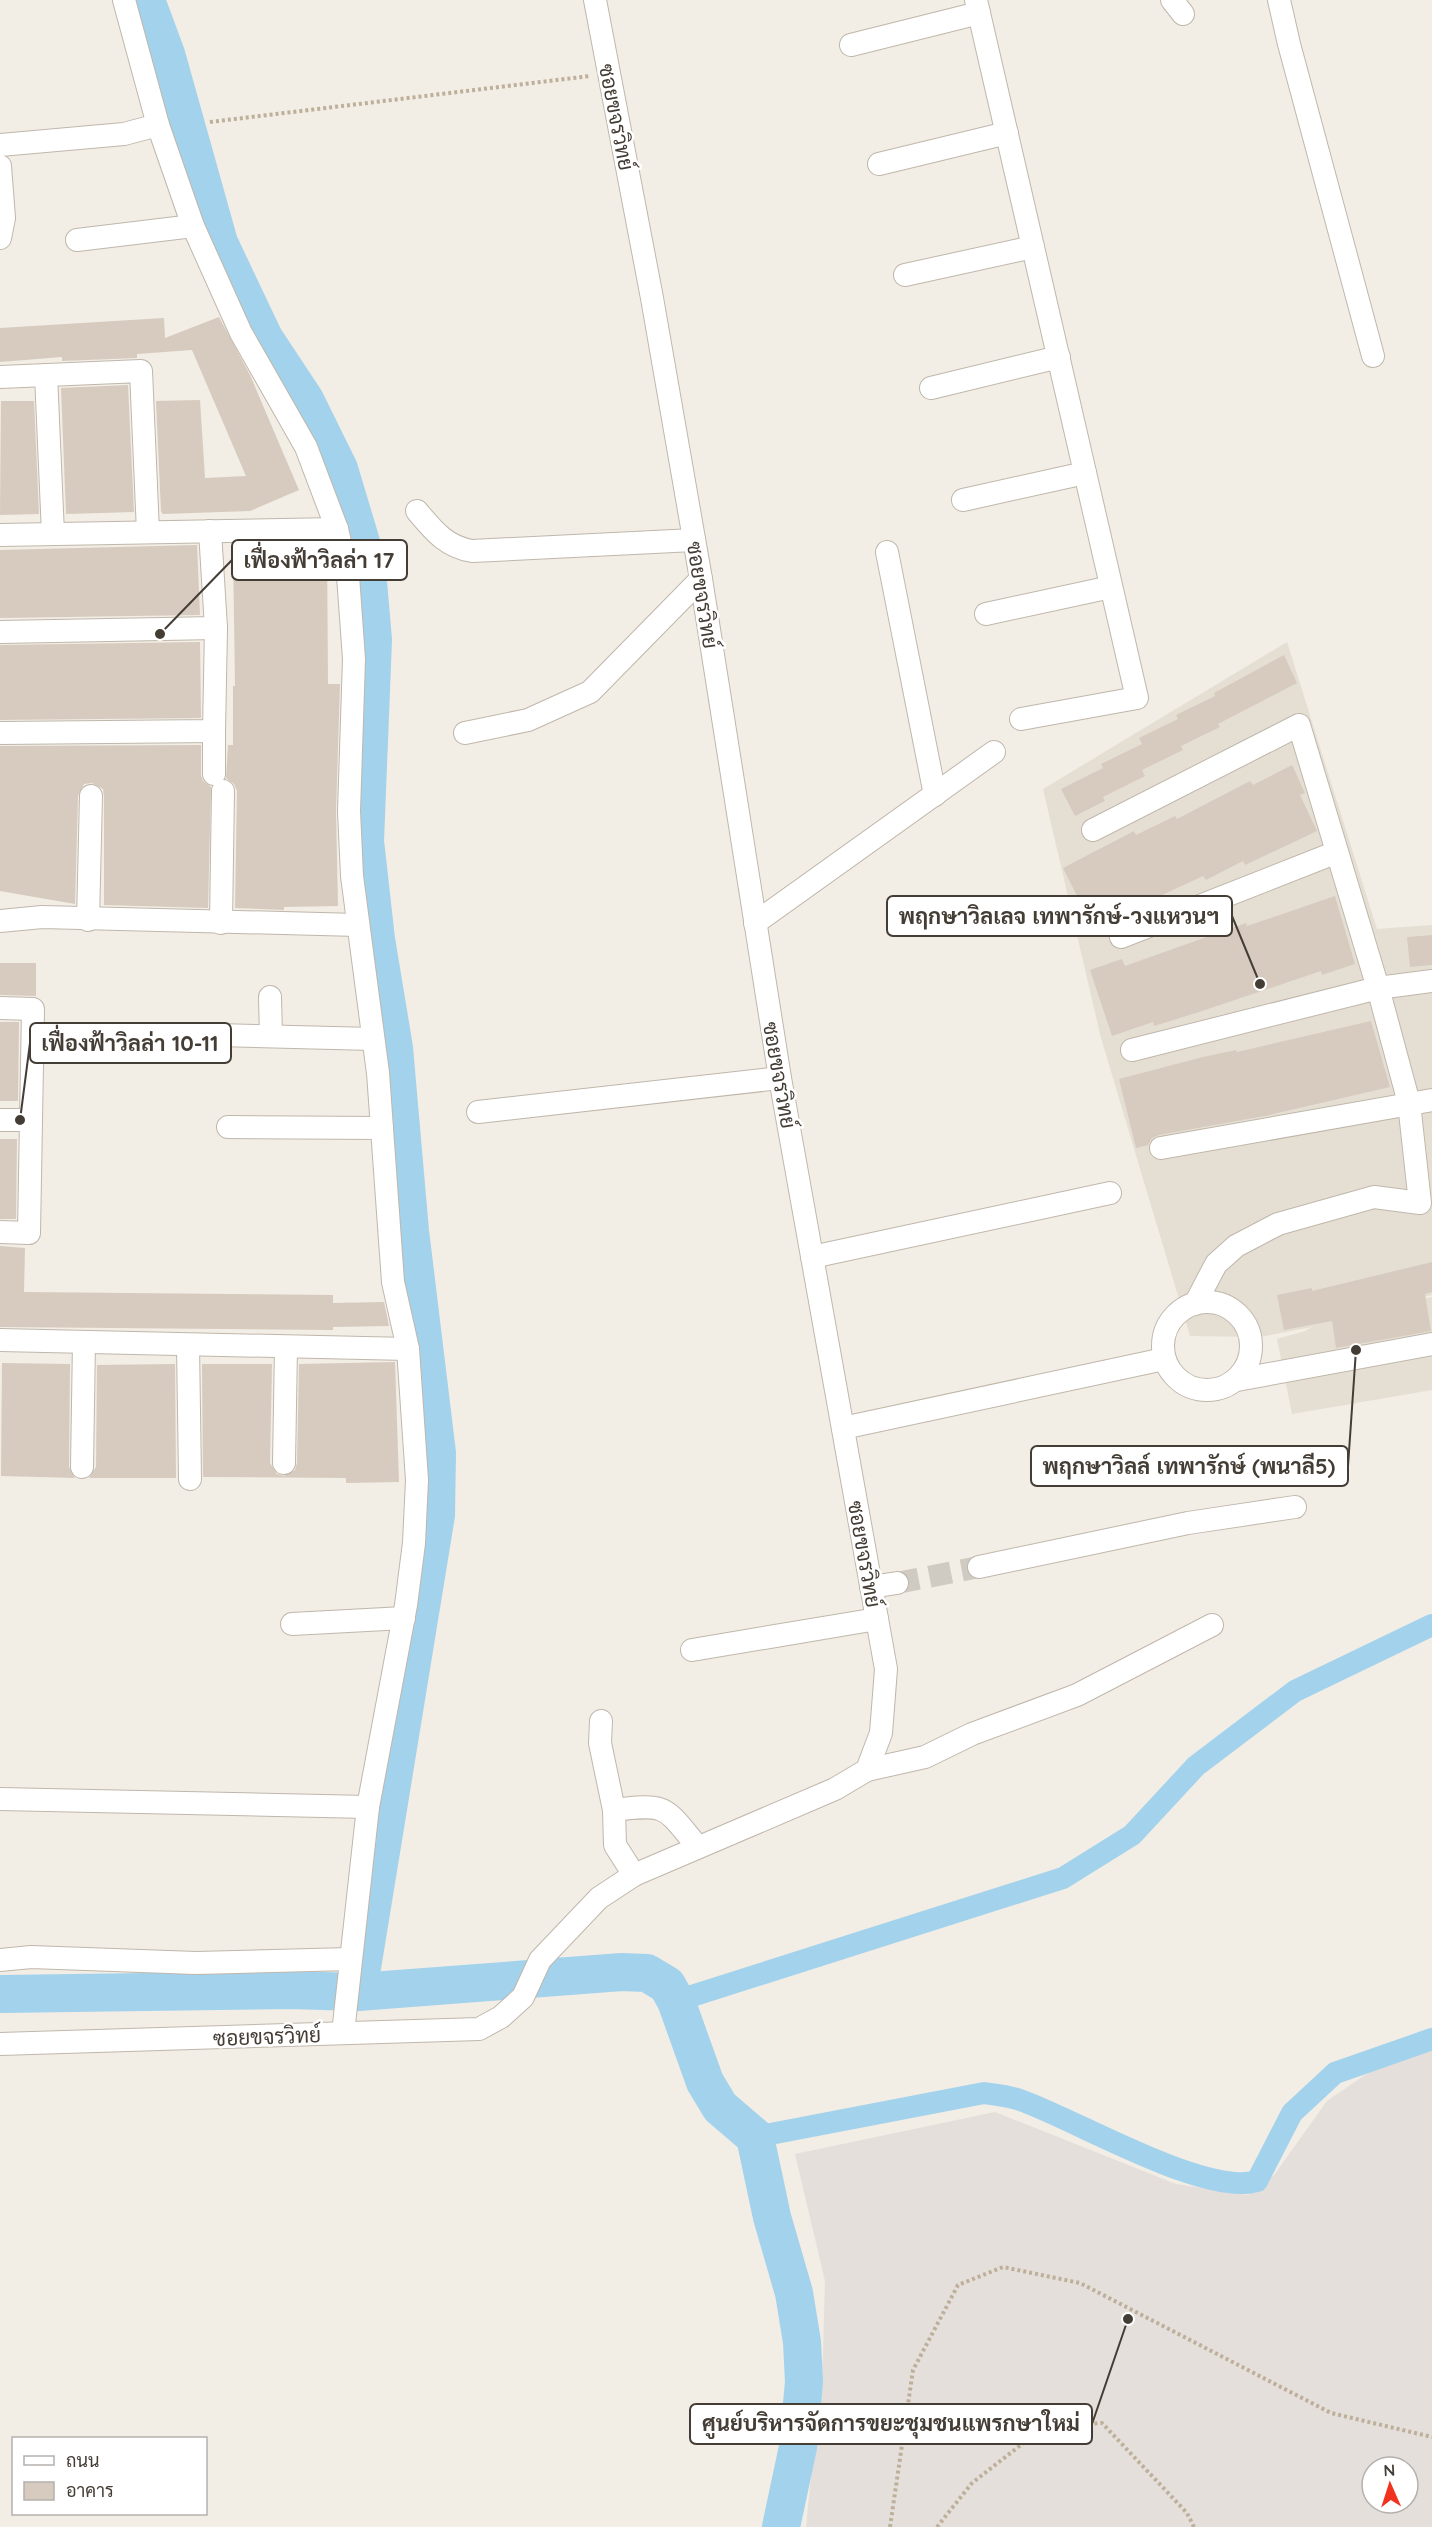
<svg xmlns="http://www.w3.org/2000/svg" width="1432" height="2527" font-family="Quicksand,Sarabun,sans-serif">
  <rect width="100%" height="100%" fill="#f2ede5"/>
  <!-- residential -->
  <polygon fill="#e5dfd3" points="1287,642 1377,929 1432,925 1432,1295 1385,1306 1432,1297 1432,1390 1292,1414 1277,1339 1305,1331 1312,1327 1260,1337 1190,1336 1101,1038 1043,789"/>
  <!-- industrial -->
  <path fill="#e4dfda" fill-rule="evenodd" d="M1432,2048V2527H806L823,2356L825,2281L795,2154L995,2112L1176,2184L1248,2195L1274,2175L1327,2101L1393,2056ZM1372,2467H1408V2503H1372Z"/>
  <g fill="none" stroke-linecap="round" stroke-linejoin="round">
    <!-- canal -->
    <g stroke="#a3d2ec" stroke-width="22">
      <polyline points="676,2001 1063,1878 1132,1835 1196,1766 1295,1691 1432,1625"/>
      <path d="M755,2137L984,2093C996,2095 1009,2096 1020,2100C1075,2119 1205,2197 1257,2181L1292,2113L1335,2073L1432,2039"/>
    </g>
    <!-- river -->
    <g stroke="#a3d2ec" stroke-width="38">
      <polyline points="146,0 166,54 219,243 264,338 305,400 339,469 366,559 373,640 365,841 376,939 394,1048 410,1231 437,1453 436,1515 358,1992"/>
      <polyline points="0,1994 289,1990 358,1992 622,1972 647,1973 667,1985 676,2001 705,2082 720,2107 755,2137 772,2217 794,2293 802,2342 804,2382 798,2447 781,2527"/>
    </g>
  </g>
  <!-- building -->
  <g fill="#d6cbbe">
    <polygon points="219,317 250,375 299,490 250,511 163,514 161,511 156,401 200,400 205,478 246,476 192,350 137,354 137,358 62,361 62,357 0,362 0,328 164,318 165,338"/>
    <polygon points="128,385 134,512 66,514 61,388"/>
    <polygon points="1,401 34,401 39,514 0,515"/>
    <polygon points="197,545 200,615 0,618 0,550"/>
    <polygon points="327,546 328,684 340,684 336,811 338,906 284,907 284,910 235,908 237,791 234,784 226,778 228,745 233,745 233,686 235,686 233,547"/>
    <polygon points="200,642 201,718 0,720 0,645"/>
    <polygon points="1284,655 1297,683 1218,724 1220,727 1181,746 1183,750 1142,770 1145,776 1103,797 1105,801 1075,816 1061,789 1103,768 1101,764 1142,744 1139,738 1178,719 1176,715 1215,696 1214,693"/>
    <polygon points="201,745 201,775 203,781 211,787 208,908 104,905 104,796 103,789 92,783 84,784 78,796 75,904 0,891 0,746"/>
    <polygon points="1292,765 1305,793 1300,795 1317,831 1245,865 1243,861 1206,880 1203,876 1087,930 1073,903 1079,900 1063,868 1134,831 1136,835 1175,816 1177,819 1250,781 1253,785"/>
    <polygon points="1335,896 1355,964 1322,975 1321,971 1196,1013 1154,1026 1153,1022 1112,1036 1090,970 1122,959 1125,966 1246,923 1247,926"/>
    <polygon points="1432,935 1432,965 1410,967 1407,937"/>
    <polygon points="0,963 36,963 36,996 0,995"/>
    <polygon points="1371,1021 1390,1087 1265,1116 1159,1135 1152,1138 1148,1145 1136,1148 1119,1079 1203,1057 1236,1050 1237,1052"/>
    <polygon points="0,1022 19,1022 18,1101 0,1101"/>
    <polygon points="0,1139 17,1139 16,1219 0,1219"/>
    <polygon points="0,1246 25,1248 24,1292 333,1295 333,1303 384,1302 389,1326 333,1327 333,1330 0,1327"/>
    <polygon points="1432,1262 1432,1292 1425,1294 1431,1331 1336,1348 1332,1321 1284,1330 1277,1295 1312,1288 1312,1291"/>
    <polygon points="395,1362 399,1482 346,1483 346,1478 203,1477 202,1364 272,1364 270,1463 277,1474 284,1476 295,1470 297,1463 299,1364"/>
    <polygon points="2,1363 70,1364 69,1467 75,1478 1,1476"/>
    <polygon points="175,1364 176,1478 89,1478 96,1467 97,1365"/>
  </g>
  <g fill="none" stroke-linecap="round" stroke-linejoin="round">
    <!-- minor-tunnel -->
    <polyline stroke="#cfcac2" stroke-width="22" stroke-dasharray="22 11" stroke-linecap="butt" points="897,1583 979,1567"/>
    <defs>
      <g id="minor">
        <polyline points="124,0 158,125 193,226 241,333 306,447 337,529 348,576 354,659 349,811 352,876 378,1073 393,1282 408,1349 417,1480 414,1543 406,1605 368,1807 343,2033"/>
        <polyline points="976,0 1137,698 1021,719"/>
        <polyline points="1172,0 1183,14"/>
        <polyline points="1279,0 1289,44 1373,356"/>
        <polyline points="851,45 979,13"/>
        <polyline points="0,145 124,134 158,125"/>
        <polyline points="879,164 1007,133"/>
        <polyline points="0,166 4,218 0,238"/>
        <polyline points="77,240 193,226"/>
        <polyline points="905,275 1033,247"/>
        <polyline points="46,375 53,534"/>
        <polyline points="0,377 141,371 148,532"/>
        <polyline points="931,388 1059,357"/>
        <polyline points="963,500 1085,473"/>
        <path d="M417,511C433,530 446,547 472,551L694,540"/>
        <polyline points="0,535 337,529"/>
        <polyline points="887,552 935,795"/>
        <polyline points="986,614 1111,587"/>
        <polyline points="0,632 216,628"/>
        <polyline points="0,733 214,731 216,628 210,531"/>
        <polyline points="465,733 528,720 590,692 701,579"/>
        <polyline points="214,774 214,731"/>
        <polyline points="1093,830 1299,725 1378,988 1409,1103 1420,1203 1374,1197 1278,1224 1236,1246 1216,1264 1195,1304"/>
        <polyline points="88,920 91,796"/>
        <polyline points="0,921 42,917 358,925"/>
        <polyline points="221,923 223,791"/>
        <polyline points="755,923 994,752"/>
        <polyline points="1121,937 1337,852"/>
        <polyline points="270,997 271,1036"/>
        <polyline points="0,1008 33,1009 29,1233 0,1232"/>
        <polyline points="178,1034 373,1039"/>
        <polyline points="1132,1050 1378,988 1432,981"/>
        <polyline points="478,1112 780,1078"/>
        <polyline points="0,1120 30,1120"/>
        <polyline points="228,1127 382,1128"/>
        <polyline points="1161,1148 1432,1100"/>
        <polyline points="812,1257 1110,1193"/>
        <circle cx="1207" cy="1346" r="44"/>
        <polyline points="0,1340 408,1349"/>
        <polyline points="188,1345 190,1479"/>
        <polyline points="1237,1380 1432,1344"/>
        <polyline points="843,1428 1164,1359"/>
        <polyline points="284,1463 286,1347"/>
        <polyline points="82,1467 84,1342"/>
        <polyline points="979,1567 1188,1523 1295,1507"/>
        <polyline points="871,1587 897,1583"/>
        <polyline points="292,1624 404,1618"/>
        <polyline points="692,1650 877,1619"/>
        <polyline points="601,1721 600,1743 614,1810 615,1845 634,1875"/>
        <polyline points="867,1770 925,1757 972,1734 1077,1695 1212,1625"/>
        <polyline points="0,1799 368,1807"/>
        <path d="M614,1810C669,1803 664,1807 698,1847"/>
        <polyline points="0,1960 31,1957 196,1963 350,1959"/>
        <polyline points="0,2044 479,2029 501,2017 523,1997 540,1960 599,1898 634,1875 835,1789 867,1770 881,1733 886,1669 780,1078 701,579 652,298 595,0"/>
      </g>
    </defs>
    <!-- minor casing -->
    <use href="#minor" stroke="#c0b7ab" stroke-width="24"/>
    <!-- path -->
    <g stroke="#beaf9a" stroke-width="4" stroke-dasharray="3 3" stroke-linecap="butt">
      <polyline points="210,122 590,76"/>
      <polyline points="890,2527 913,2370 958,2285 1003,2267 1080,2283 1331,2413 1432,2437"/>
      <polyline points="937,2527 972,2483 1044,2427 1102,2423 1187,2513 1194,2527"/>
    </g>
    <!-- minor -->
    <use href="#minor" stroke="#fff" stroke-width="22"/>
  </g>
  <g text-anchor="middle" dominant-baseline="central" stroke-width="5" stroke-linejoin="round" paint-order="stroke">
    <!-- street labels -->
    <g font-size="21" fill="#443d35" stroke="#fff">
      <text transform="translate(617 117) rotate(79)">ซอยขจรวิทย์</text>
      <text transform="translate(703 595) rotate(81)">ซอยขจรวิทย์</text>
      <text transform="translate(780 1075) rotate(80)">ซอยขจรวิทย์</text>
      <text transform="translate(865 1554) rotate(80)">ซอยขจรวิทย์</text>
      <text transform="translate(267 2036) rotate(-2)">ซอยขจรวิทย์</text>
    </g>
  </g>
  <!-- callouts -->
  <path fill="none" stroke="#443d35" stroke-width="2" d="M160 634L232 560M1260 984L1232 916M20 1120L30 1043M1356 1350L1348 1466M1128 2319L1092 2424"/>
  <g fill="#443d35" stroke="#fff" stroke-width="2">
    <circle cx="160" cy="634" r="6"/>
    <circle cx="1260" cy="984" r="6"/>
    <circle cx="20" cy="1120" r="6"/>
    <circle cx="1356" cy="1350" r="6"/>
    <circle cx="1128" cy="2319" r="6"/>
  </g>
  <g fill="#fff" stroke="#443d35" stroke-width="2">
    <rect x="232" y="540" width="175" height="40" rx="6"/>
    <rect x="887" y="896" width="345" height="40" rx="6"/>
    <rect x="30" y="1023" width="201" height="40" rx="6"/>
    <rect x="1031" y="1446" width="317" height="40" rx="6"/>
    <rect x="690" y="2404" width="402" height="40" rx="6"/>
  </g>
  <g font-size="22" text-anchor="middle" font-weight="bold" fill="#443d35">
    <text x="319" y="568">เฟื่องฟ้าวิลล่า 17</text>
    <text x="1059" y="924">พฤกษาวิลเลจ เทพารักษ์-วงแหวนฯ</text>
    <text x="130" y="1051">เฟื่องฟ้าวิลล่า 10-11</text>
    <text x="1189" y="1474">พฤกษาวิลล์ เทพารักษ์ (พนาลี5)</text>
    <text x="891" y="2431">ศูนย์บริหารจัดการขยะชุมชนแพรกษาใหม่</text>
  </g>
  <!-- legend -->
  <rect x="12" y="2437" width="195" height="78" fill="#ffffff" stroke="#b4b1ae" stroke-width="1.5"/>
  <rect x="24" y="2456" width="30" height="9" fill="#ffffff" stroke="#b4b1ae" stroke-width="1.5"/>
  <text x="66" y="2467" font-size="18" fill="#443d35">ถนน</text>
  <rect x="24" y="2482" width="30" height="18" fill="#d6cbbe" stroke="#b4b1ae" stroke-width="1.5"/>
  <text x="66" y="2497" font-size="18" fill="#443d35">อาคาร</text>
  <!-- north arrow -->
  <g transform="translate(1390 2485) rotate(357)"><circle r="28" fill="#ffffff" stroke="#b4b1ae" stroke-width="1.5"/>
  <path d="M0-4.5L10 22L0 15L-10 22Z" fill="#f0321e"/>
  <text y="-9" font-size="16" font-weight="bold" text-anchor="middle" fill="#443d35">N</text>
  </g>
</svg>
